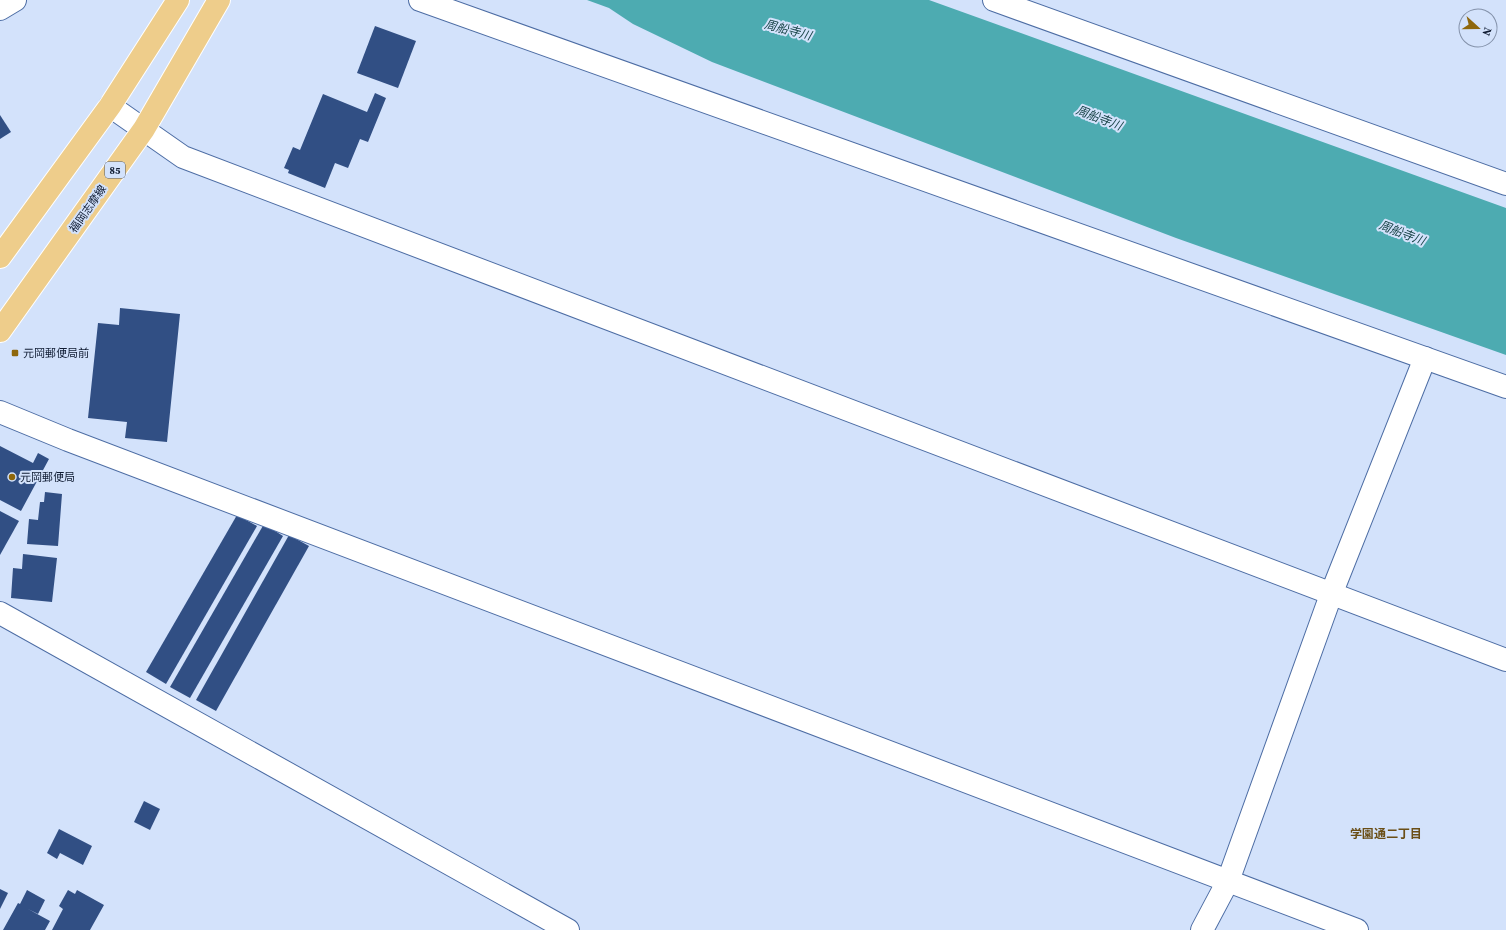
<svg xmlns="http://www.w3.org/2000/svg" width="1506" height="930" font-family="'Source Serif 4','Noto Sans JP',serif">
  <rect width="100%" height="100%" fill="#d3e2fb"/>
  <!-- water -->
  <polygon fill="#4dabb1" points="587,0 929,0 1506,208 1506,355 1176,238 712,62 633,24 609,8"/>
  <!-- building -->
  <g fill="#314f84">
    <polygon points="375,26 416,41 398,88 357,73"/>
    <polygon points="375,93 386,98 368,142 360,139 348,168 335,163 325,188 288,173 289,170 284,168 293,147 300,150 323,94 367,112"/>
    <polygon points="0,115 11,132 0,139"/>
    <polygon points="120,308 180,314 167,442 125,438 127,422 88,418 98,323 119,325"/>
    <polygon points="0,446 33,463 38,453 49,459 21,511 0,500"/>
    <polygon points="45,492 62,494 58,546 27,544 29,519 38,520 40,502 44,502"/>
    <polygon points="0,511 19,521 0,555"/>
    <polygon points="237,515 257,526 166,684 146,672"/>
    <polygon points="264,524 283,536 190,698 170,687"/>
    <polygon points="289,535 309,546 216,711 196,700"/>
    <polygon points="23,554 57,558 52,602 11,598 13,568 22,569"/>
    <polygon points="144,801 160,809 150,830 134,822"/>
    <polygon points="59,829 92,846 83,865 60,853 57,859 47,853"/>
    <polygon points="0,889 8,893 0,909"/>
    <polygon points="27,890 45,900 38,914 28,909 50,921 45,930 3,930 18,903 20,904"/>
    <polygon points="68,890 75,894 77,890 104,905 90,930 52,930 63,909 59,906"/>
  </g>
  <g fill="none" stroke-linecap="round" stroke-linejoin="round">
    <defs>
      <g id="street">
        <polyline points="420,0 1506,387"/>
        <polyline points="994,0 1506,184"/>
        <polyline points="0,9 15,0"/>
        <polyline points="110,106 183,157 1506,660"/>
        <polyline points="0,412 68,440 1357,930"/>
        <polyline points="0,613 568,930"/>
        <polyline points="1202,930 1228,881 1332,592 1425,358"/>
      </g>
      <g id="primary">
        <polyline points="0,257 110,106 178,0"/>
        <polyline points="0,331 144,129 219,0"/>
      </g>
    </defs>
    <!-- street casing -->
    <use href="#street" stroke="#4d6da4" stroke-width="24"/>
    <!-- primary casing -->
    <use href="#primary" stroke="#fff" stroke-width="24"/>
    <!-- street -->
    <use href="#street" stroke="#fff" stroke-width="22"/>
    <!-- primary -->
    <use href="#primary" stroke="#eecd8b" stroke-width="22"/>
  </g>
  <!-- markers -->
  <g fill="#8e670c" stroke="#d3e2fb" stroke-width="1.5">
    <rect x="11" y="349" width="8" height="8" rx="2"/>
    <circle cx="12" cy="477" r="4"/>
  </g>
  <g text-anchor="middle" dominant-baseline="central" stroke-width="4" stroke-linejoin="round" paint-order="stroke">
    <!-- shield labels -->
    <rect fill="#d3e2fb" stroke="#49566e" stroke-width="1" x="105" y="162" width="20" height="16" rx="3"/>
    <g font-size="10" font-weight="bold" fill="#0e1a31">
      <text x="115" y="170">85</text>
    </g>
    <!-- street labels -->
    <g font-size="11" fill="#0e1a31" stroke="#d3e2fb">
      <text transform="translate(88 209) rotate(-55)">福岡志摩線</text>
    </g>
    <!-- poi labels -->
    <g font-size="11" fill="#0e1a31" stroke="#d3e2fb" text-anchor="start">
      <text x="23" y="353">元岡郵便局前</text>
      <text x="20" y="477">元岡郵便局</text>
    </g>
    <!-- water labels -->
    <g font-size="12" font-style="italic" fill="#174245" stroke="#d3e2fb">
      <text transform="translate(788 30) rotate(15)">周船寺川</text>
      <text transform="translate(1099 118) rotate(21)">周船寺川</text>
      <text transform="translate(1402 233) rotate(21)">周船寺川</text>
    </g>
    <!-- neighbourhood labels -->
    <g font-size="12" font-weight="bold" fill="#6a4e16" stroke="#d3e2fb">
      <text x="1386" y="834">学園通二丁目</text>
    </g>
  </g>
  <!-- north arrow -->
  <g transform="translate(1478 28) rotate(111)"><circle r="19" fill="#d3e2fb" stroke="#8492aa"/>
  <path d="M0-3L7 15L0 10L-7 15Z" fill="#8e670c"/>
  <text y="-6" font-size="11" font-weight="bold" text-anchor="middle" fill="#0e1a31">N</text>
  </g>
</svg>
